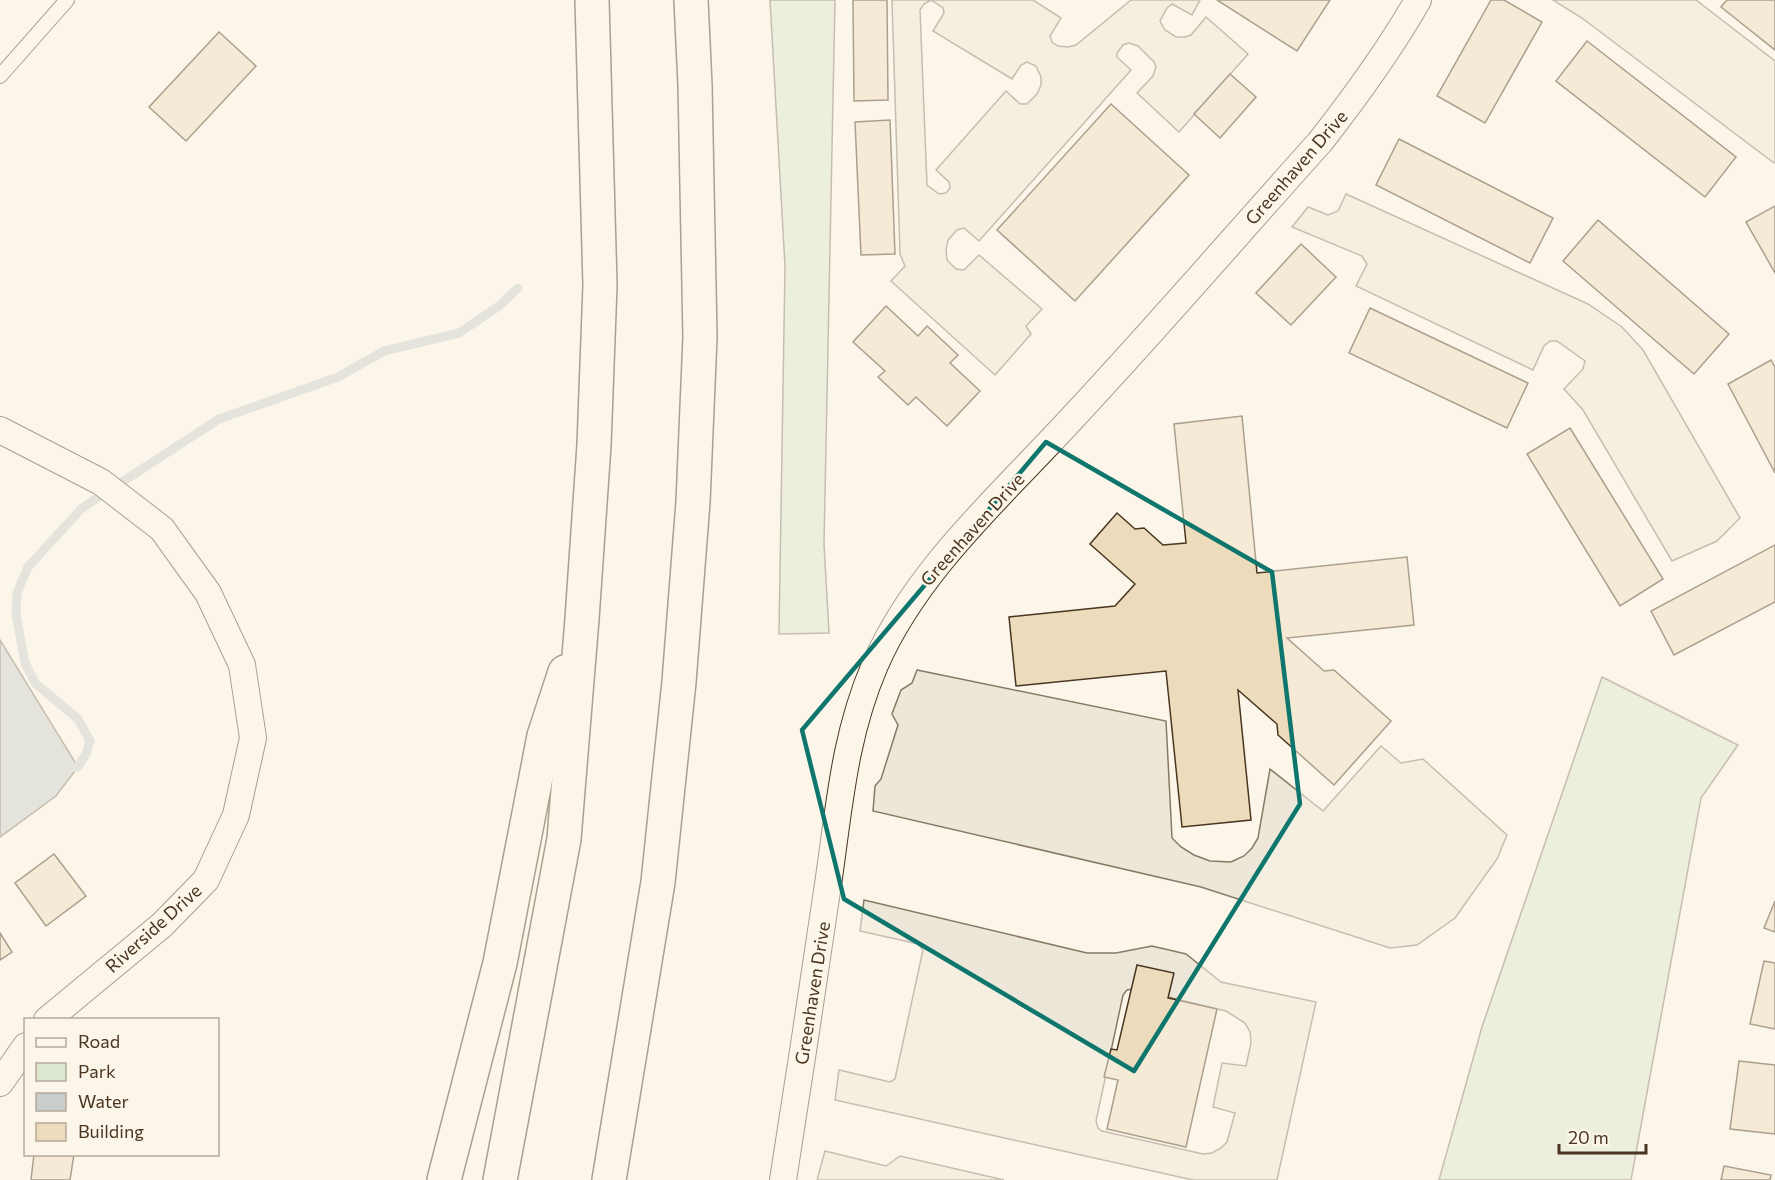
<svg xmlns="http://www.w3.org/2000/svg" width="1775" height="1180" font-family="Commissioner,sans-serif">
  <rect width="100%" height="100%" fill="#fbf6e9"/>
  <!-- green -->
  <g fill="#dce7d0" stroke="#887966" stroke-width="1.5">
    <polygon points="770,0 835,0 824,544 829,633 779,634 785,266"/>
    <polygon points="1602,677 1738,745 1701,798 1631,1180 1439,1180 1482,1027"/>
  </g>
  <!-- parking -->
  <g fill="#ede7d9" stroke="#887966" stroke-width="1.5" fill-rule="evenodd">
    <path d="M892,0H1033L1061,18L1050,36L1052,42L1058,46L1068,47L1076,45L1131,0H1200L1192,15L1172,4L1167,8L1160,21L1165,30L1176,37H1185L1191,35L1206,17L1248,54L1179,132L1137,93L1153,76L1156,67L1154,62L1138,46L1129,43L1123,45L1117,53V57L1131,70L979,241L964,228L957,230L948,240L946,250L947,260L956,269L964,270L979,255L1042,309L1026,326L1031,334L995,375L891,281L905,266L900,254ZM931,0L943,8L944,13L933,31L1012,79L1021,65L1027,62L1036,66L1041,77V85L1037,94L1027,104H1020L1006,91L936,170L949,182L950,188L946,193L939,194L927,185L920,10L924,4Z"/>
    <polygon points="1553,0 1696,0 1775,61 1775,162 1774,163 1582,18"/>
    <polygon points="1346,194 1588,304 1622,327 1643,350 1740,518 1717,541 1672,561 1583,410 1564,389 1583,369 1585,361 1557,341 1550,341 1544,346 1533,370 1356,286 1367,264 1362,256 1292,227 1308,207 1328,215 1338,211"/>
    <polygon points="917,670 1166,721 1172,838 1181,847 1194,855 1210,861 1231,862 1244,856 1252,848 1258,838 1270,769 1323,811 1381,746 1401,763 1423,759 1507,835 1497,859 1455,918 1417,945 1390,948 1201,887 873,811 875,786 881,779 898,725 892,714 901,690 912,683"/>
    <path d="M864,900L1087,953H1116L1152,946L1186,954L1221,982L1316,1002L1277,1180H1193L835,1100L839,1070L890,1082L895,1079L923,950L918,944L860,931ZM1134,989L1226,1011L1245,1023L1250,1032L1251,1043L1246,1066L1222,1063L1213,1107L1235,1113L1227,1142L1221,1148L1212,1153L1203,1154L1102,1131L1098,1128L1096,1121L1123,995L1127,990Z"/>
    <polygon points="825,1151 886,1166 900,1156 1004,1180 817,1180"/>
  </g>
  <!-- water -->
  <polygon fill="#c9cecd" stroke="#887966" stroke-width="1.5" points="0,640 78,767 56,796 0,837"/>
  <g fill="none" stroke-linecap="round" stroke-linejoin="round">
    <!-- stream -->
    <polyline stroke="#c9cecd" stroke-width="9" points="65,768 78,767 86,754 90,741 78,719 35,683 25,663 16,614 17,593 28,567 82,508 219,419 338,377 384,351 459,333 499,306 518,288"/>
  </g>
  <!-- building -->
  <g fill="#ecdcbc" stroke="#4a3520" stroke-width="1.5">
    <polygon points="853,0 887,0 888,100 854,101"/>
    <polygon points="1217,0 1330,0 1297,51"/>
    <polygon points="1491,0 1504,0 1542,22 1485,123 1437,96"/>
    <polygon points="1727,0 1775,0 1775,50 1721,7"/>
    <polygon points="219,32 256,66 186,141 149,107"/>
    <polygon points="1587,41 1736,157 1705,197 1556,81"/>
    <polygon points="1230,74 1256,97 1220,138 1194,114"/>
    <polygon points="1111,104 1189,175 1075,301 997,230"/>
    <polygon points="890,120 895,254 861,255 855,122"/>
    <polygon points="1399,139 1553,218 1530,263 1376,185"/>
    <polygon points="1775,206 1775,273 1746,222"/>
    <polygon points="1598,220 1729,334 1694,374 1563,261"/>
    <polygon points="1301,244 1336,277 1291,325 1256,293"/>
    <polygon points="886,306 918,336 927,326 958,355 950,363 980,391 947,426 916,397 908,405 878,377 885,371 853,342"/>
    <polygon points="1370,308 1528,383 1507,428 1349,353"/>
    <polygon points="1771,360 1775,367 1775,473 1728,384"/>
    <polygon points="1242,416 1257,573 1407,557 1414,625 1287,638 1324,671 1334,670 1391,721 1334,785 1278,735 1277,724 1238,690 1251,820 1182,827 1166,671 1016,686 1009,617 1115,606 1135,584 1090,544 1117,513 1135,529 1144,528 1163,545 1186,543 1174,424"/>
    <polygon points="1570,428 1663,579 1620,606 1527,454"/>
    <polygon points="1775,545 1775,602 1674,655 1651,611"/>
    <polygon points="54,854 86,896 46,926 15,883"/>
    <polygon points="1775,901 1775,932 1764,928"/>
    <polygon points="0,933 12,952 0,960"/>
    <polygon points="1764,961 1775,963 1775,1029 1750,1024"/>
    <polygon points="1137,965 1174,973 1168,998 1217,1009 1186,1147 1107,1129 1118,1080 1104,1077 1111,1049 1117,1050"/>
    <polygon points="1739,1061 1775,1065 1775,1134 1730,1129"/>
    <polygon points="34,1154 74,1154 70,1180 31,1180"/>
    <polygon points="1724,1166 1771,1175 1770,1180 1721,1180"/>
  </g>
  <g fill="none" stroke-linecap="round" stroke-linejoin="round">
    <defs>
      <polyline id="lane" points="0,76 67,0"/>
      <g id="street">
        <polyline points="0,430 101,482 162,529 208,593 242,665 253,738 236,815 206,880 162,925 47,1020"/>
        <polyline points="0,1083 26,1046"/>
        <path d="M783,1180C798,1084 813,987 827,891C839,812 843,739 875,665C917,568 1005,492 1076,414C1159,325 1239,232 1320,142C1356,96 1389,51 1418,0"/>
      </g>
      <g id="highway">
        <polyline points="444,1180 500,963 544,736 565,672"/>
        <polyline points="500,1180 564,839 582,619 594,445 600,285 592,0"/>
        <polyline points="609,1180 658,882 679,682 693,502 700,337 695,85 691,0"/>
      </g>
    </defs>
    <!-- lane casing -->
    <use href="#lane" stroke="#4a3520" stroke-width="16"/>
    <!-- street casing -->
    <use href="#street" stroke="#4a3520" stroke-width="28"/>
    <!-- highway casing -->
    <use href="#highway" stroke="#4a3520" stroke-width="36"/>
    <!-- lane -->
    <use href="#lane" stroke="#fbf6e9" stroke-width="14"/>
    <!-- street -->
    <use href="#street" stroke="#fbf6e9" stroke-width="26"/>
    <!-- highway -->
    <use href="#highway" stroke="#fbf6e9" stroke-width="33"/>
  </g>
  <!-- marked area -->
  <path d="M0 0H1775V1180H0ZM1046,442L1272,572L1300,804L1134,1071L844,899L802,730Z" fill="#fbf6e9" fill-opacity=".55" fill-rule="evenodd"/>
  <path fill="none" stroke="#0f766e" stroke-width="4.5" stroke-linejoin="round" d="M1046,442L1272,572L1300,804L1134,1071L844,899L802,730Z"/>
  <g text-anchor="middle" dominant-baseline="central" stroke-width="4.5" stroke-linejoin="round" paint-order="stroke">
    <!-- street labels -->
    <g font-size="18" fill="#4a3520" stroke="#fbf6e9">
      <text transform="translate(1296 167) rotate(-49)">Greenhaven Drive</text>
      <text transform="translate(972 529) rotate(-48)">Greenhaven Drive</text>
      <text transform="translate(153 928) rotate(-42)">Riverside Drive</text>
      <text transform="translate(812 993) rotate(-81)">Greenhaven Drive</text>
    </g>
  </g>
  <!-- legend -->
  <rect x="24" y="1018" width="195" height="138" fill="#fbf6e9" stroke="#b4a999" stroke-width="1.5"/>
  <rect x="36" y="1038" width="30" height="9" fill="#fbf6e9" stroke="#b4a999" stroke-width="1.5"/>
  <text x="78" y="1048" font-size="18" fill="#4a3520">Road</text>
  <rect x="36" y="1063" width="30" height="18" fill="#dce7d0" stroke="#b4a999" stroke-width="1.5"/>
  <text x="78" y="1078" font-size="18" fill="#4a3520">Park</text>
  <rect x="36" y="1093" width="30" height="18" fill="#c9cecd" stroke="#b4a999" stroke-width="1.5"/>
  <text x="78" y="1108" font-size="18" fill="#4a3520">Water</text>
  <rect x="36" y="1123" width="30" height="18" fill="#ecdcbc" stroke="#b4a999" stroke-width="1.5"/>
  <text x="78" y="1138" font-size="18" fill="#4a3520">Building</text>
  <!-- scale -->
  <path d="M1559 1144v9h87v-9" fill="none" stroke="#4a3520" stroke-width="3"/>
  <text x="1568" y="1144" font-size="18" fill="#4a3520" stroke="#fbf6e9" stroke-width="4.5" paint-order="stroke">20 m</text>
</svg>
